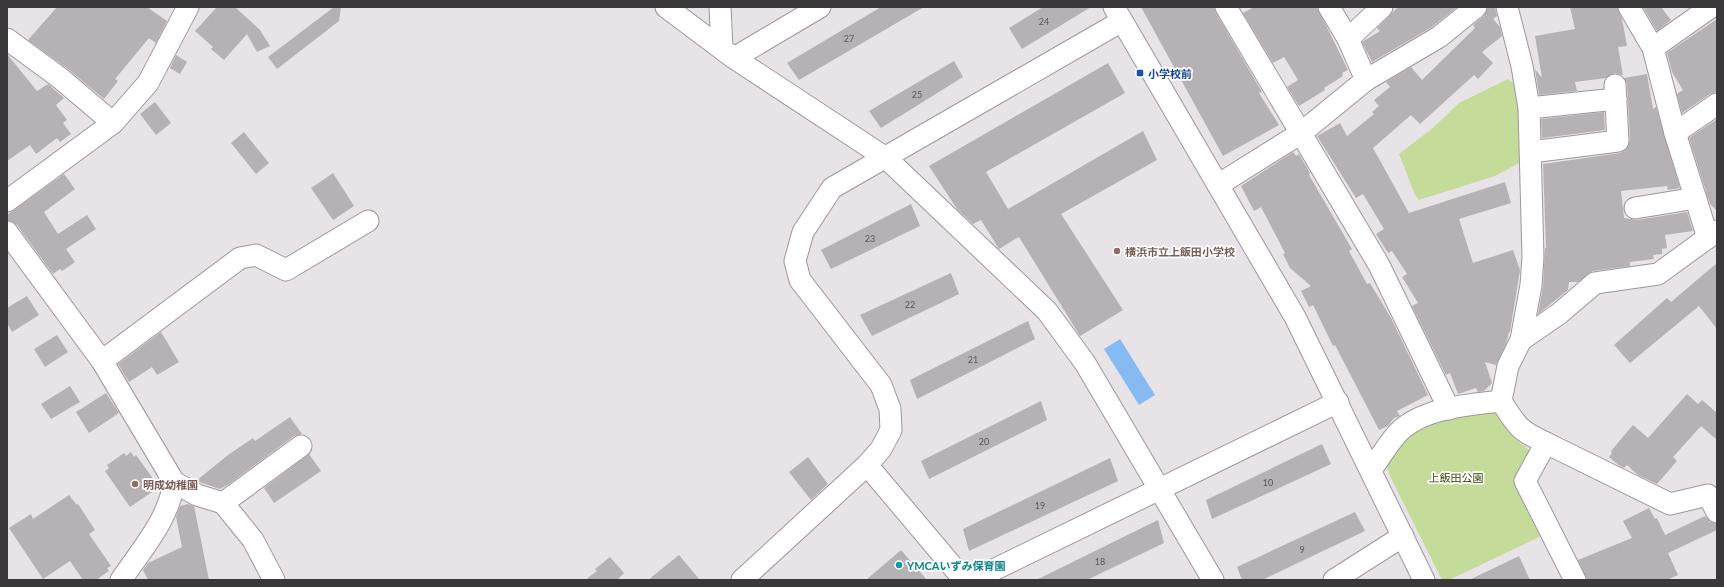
<svg xmlns="http://www.w3.org/2000/svg" width="1724" height="587" font-family="Lato,'Noto Sans JP',sans-serif">
  <rect width="100%" height="100%" fill="#e8e3e7"/>
  <!-- green -->
  <g fill="#c4db9a">
    <polygon points="1508,79 1520,89 1523,161 1495,176 1419,200 1415,195 1399,154 1433,128 1459,103"/>
    <polygon points="1495,408 1515,439 1532,452 1515,483 1541,536 1449,580 1442,580 1390,476 1385,460 1406,436 1441,419"/>
  </g>
  <!-- water -->
  <polygon fill="#86baf2" points="1120,339 1155,395 1139,405 1104,349"/>
  <!-- building -->
  <g fill="#b6b1b5">
    <polygon points="57,7 147,7 167,21 156,43 149,38 115,79 118,81 104,99 68,69 28,40"/>
    <polygon points="217,7 235,7 260,30 270,46 257,52 247,34 224,60 211,49 213,47 195,31"/>
    <polygon points="334,7 341,7 339,21 277,69 268,57"/>
    <polygon points="881,7 924,7 799,80 787,63"/>
    <polygon points="1043,7 1091,7 1022,49 1009,28"/>
    <polygon points="1141,7 1214,7 1216,13 1262,92 1259,93 1279,125 1223,156"/>
    <polygon points="1254,7 1317,7 1348,70 1342,73 1343,76 1324,88 1325,90 1299,106 1287,87 1298,80 1284,57 1273,63 1243,13"/>
    <polygon points="1398,7 1457,7 1432,27 1372,62 1362,42 1380,31 1377,28"/>
    <polygon points="1488,7 1495,7 1497,16 1493,19 1500,27 1502,36 1482,52 1493,63 1478,79 1474,75 1420,124 1411,115 1373,148 1409,213 1505,182 1511,203 1459,219 1473,263 1513,250 1520,270 1510,332 1509,332 1506,344 1496,365 1485,362 1492,383 1484,391 1478,392 1476,388 1458,394 1450,373 1446,375 1412,306 1418,303 1402,277 1407,274 1392,251 1388,253 1376,234 1384,229 1363,194 1356,198 1317,136 1340,123 1347,136 1374,114 1372,112 1379,106 1374,100 1390,87 1386,82 1411,67 1422,80 1475,28 1473,25 1484,16"/>
    <polygon points="1570,7 1617,7 1622,19 1627,46 1618,47 1623,75 1614,73 1606,78 1575,82 1577,91 1539,95 1535,69 1542,78 1535,36 1575,29"/>
    <polygon points="1643,7 1661,7 1671,20 1657,31"/>
    <polygon points="1717,19 1717,92 1710,94 1682,113 1677,94 1683,90 1672,72 1667,53"/>
    <polygon points="7,54 37,91 48,84 64,98 56,105 67,120 63,123 71,134 60,142 57,138 36,154 30,145 7,161"/>
    <polygon points="176,55 187,62 180,74 170,68"/>
    <polygon points="954,61 963,77 881,128 869,111"/>
    <polygon points="1108,63 1125,93 986,172 1008,209 1143,131 1157,160 1061,214 1123,310 1080,336 1019,237 999,249 981,220 973,224 957,209 929,166"/>
    <polygon points="1647,74 1653,109 1656,107 1680,188 1668,190 1667,186 1621,191 1624,218 1637,220 1687,212 1693,231 1665,235 1667,248 1662,249 1662,254 1653,255 1654,259 1630,262 1630,266 1593,271 1578,282 1569,282 1568,290 1538,314 1543,286 1545,248 1546,248 1543,164 1620,153 1625,150 1630,140 1627,84 1624,78"/>
    <polygon points="155,102 171,123 156,135 140,114"/>
    <polygon points="1604,112 1605,130 1542,138 1541,119"/>
    <polygon points="1717,119 1717,211 1710,204 1689,138"/>
    <polygon points="244,132 269,163 256,174 231,143"/>
    <polygon points="1293,152 1296,156 1299,154 1310,173 1309,175 1352,249 1349,251 1367,284 1370,283 1391,318 1428,395 1397,411 1400,416 1394,418 1388,426 1379,430 1335,345 1333,346 1313,305 1309,307 1301,291 1311,286 1290,268 1283,254 1285,253 1261,207 1254,211 1241,186"/>
    <polygon points="333,173 354,206 333,220 311,188"/>
    <polygon points="64,174 75,189 44,212 58,234 87,215 96,229 66,249 75,262 62,271 60,269 53,274 17,225 7,220 7,215"/>
    <polygon points="911,204 920,226 831,269 821,250"/>
    <polygon points="1717,263 1717,329 1699,306 1630,363 1614,345 1667,298 1671,302"/>
    <polygon points="951,273 959,294 872,336 860,315"/>
    <polygon points="27,296 39,315 12,332 7,323 7,308"/>
    <polygon points="1028,321 1035,339 917,399 910,380"/>
    <polygon points="161,332 179,362 157,375 152,367 129,382 118,364"/>
    <polygon points="57,335 68,352 45,367 34,349"/>
    <polygon points="70,386 80,402 51,419 41,404"/>
    <polygon points="106,393 119,413 89,433 76,412"/>
    <polygon points="1687,394 1698,404 1702,400 1717,413 1717,440 1701,426 1673,457 1677,461 1657,484 1638,475 1627,465 1624,468 1620,466 1609,457 1612,453 1611,451 1633,425 1648,438"/>
    <polygon points="1041,401 1047,420 929,479 921,461"/>
    <polygon points="290,417 302,434 294,436 229,484 220,489 196,481 228,455 253,438 255,441"/>
    <polygon points="1322,444 1331,464 1212,519 1206,500"/>
    <polygon points="131,452 134,457 136,455 159,487 130,507 105,471 109,468 107,465 124,453 126,456"/>
    <polygon points="309,454 321,471 274,503 264,488"/>
    <polygon points="808,457 828,484 811,500 789,472"/>
    <polygon points="1110,458 1118,481 969,551 963,529"/>
    <polygon points="69,495 77,505 78,504 95,530 89,534 111,566 107,568 109,571 96,580 83,580 70,561 43,579 9,528 31,514 33,519"/>
    <polygon points="188,504 194,506 209,580 148,580 143,570 148,563 182,547 176,517 180,506"/>
    <polygon points="1649,508 1655,519 1657,518 1665,535 1705,516 1710,522 1717,524 1717,530 1668,553 1678,575 1667,580 1587,580 1578,560 1632,538 1623,521"/>
    <polygon points="1355,512 1365,531 1262,580 1242,580 1237,567"/>
    <polygon points="1158,520 1164,543 1087,580 1036,580"/>
    <polygon points="901,550 927,580 866,580"/>
    <polygon points="679,555 700,580 648,580"/>
    <polygon points="1519,556 1530,580 1469,580 1492,569"/>
    <polygon points="610,557 624,573 617,580 585,580 597,571 595,569"/>
  </g>
  <g fill="none" stroke-linecap="round" stroke-linejoin="round">
    <defs>
      <g id="minor">
        <polyline points="666,7 734,58 886,158 1047,311 1085,363 1213,580"/>
        <polyline points="720,7 722,49"/>
        <polyline points="1114,7 1295,317 1424,580"/>
        <polyline points="1226,7 1379,265 1449,409"/>
        <path d="M1507,7L1522,66L1529,108L1533,257L1531,285L1521,340L1508,366L1501,401C1517,426 1518,430 1546,443L1525,481L1575,580"/>
        <polyline points="1629,7 1653,48 1675,133 1708,238"/>
        <polyline points="7,39 60,78 113,123"/>
        <polyline points="1348,39 1382,7"/>
        <polyline points="1653,48 1711,7"/>
        <polyline points="734,58 820,7"/>
        <polyline points="1366,80 1439,37 1476,7"/>
        <polyline points="1529,108 1616,99"/>
        <polyline points="1675,133 1717,104"/>
        <polyline points="1531,152 1618,141 1615,85"/>
        <polyline points="1218,185 1301,133 1366,80 1348,39 1329,7"/>
        <polyline points="7,201 113,123 148,83 188,7"/>
        <polyline points="1635,208 1696,198"/>
        <polyline points="7,232 102,361 174,482 197,495 223,503 301,446"/>
        <polyline points="1521,340 1560,313 1595,283 1658,274 1717,231"/>
        <polyline points="102,361 240,258 256,255 286,270 368,221"/>
        <polyline points="1546,443 1670,504 1708,495 1717,512"/>
        <polyline points="867,465 964,580"/>
        <path d="M1371,470C1381,457 1390,439 1403,428C1429,407 1469,405 1501,401"/>
        <polyline points="223,503 253,540 274,580"/>
        <path d="M121,580C142,549 169,519 174,482"/>
        <polyline points="742,580 867,465 881,449 891,430 890,409 881,385 800,280 795,261 803,232 832,188 1122,21"/>
        <polyline points="973,580 1338,402"/>
        <polyline points="1334,580 1403,536"/>
      </g>
    </defs>
    <!-- minor casing -->
    <use href="#minor" stroke="#9c979b" stroke-width="23"/>
    <!-- minor -->
    <use href="#minor" stroke="#fff" stroke-width="21"/>
  </g>
  <!-- markers -->
  <rect fill="#1a4fb4" stroke="#fff" stroke-width="1.5" x="1136" y="69" width="8" height="8" rx="2"/>
  <g fill="#8d6e63" stroke="#fff" stroke-width="1.5">
    <circle cx="1117" cy="251" r="4"/>
    <circle cx="135" cy="484" r="4"/>
  </g>
  <circle fill="#0f9aa8" stroke="#fff" stroke-width="1.5" cx="899" cy="565" r="4"/>
  <g text-anchor="middle" dominant-baseline="central" stroke-width="3.5" stroke-linejoin="round" paint-order="stroke">
    <!-- number labels -->
    <g font-size="9" fill="#595659">
      <text x="1044" y="21">24</text>
      <text x="849" y="38">27</text>
      <text x="917" y="94">25</text>
      <text x="870" y="238">23</text>
      <text x="910" y="304">22</text>
      <text x="973" y="359">21</text>
      <text x="984" y="441">20</text>
      <text x="1268" y="482">10</text>
      <text x="1040" y="505">19</text>
      <text x="1302" y="549">9</text>
      <text x="1100" y="561">18</text>
    </g>
    <!-- transit labels -->
    <g font-size="11" font-weight="bold" fill="#164399" stroke="#fff" text-anchor="start">
      <text x="1148" y="73">小学校前</text>
    </g>
    <!-- education labels -->
    <g font-size="11" font-weight="bold" fill="#785e54" stroke="#fff" text-anchor="start">
      <text x="1125" y="251">横浜市立上飯田小学校</text>
      <text x="143" y="484">明成幼稚園</text>
    </g>
    <!-- park labels -->
    <g font-size="11" fill="#334500" stroke="#fff">
      <text x="1456" y="477">上飯田公園</text>
    </g>
    <!-- culture labels -->
    <g font-size="11" font-weight="bold" fill="#0d838f" stroke="#fff" text-anchor="start">
      <text x="907" y="565">YMCAいずみ保育園</text>
    </g>
  </g>
  <!-- border -->
  <rect width="1724" height="587" fill="none" stroke="#3a383a" stroke-width="16"/>
</svg>
